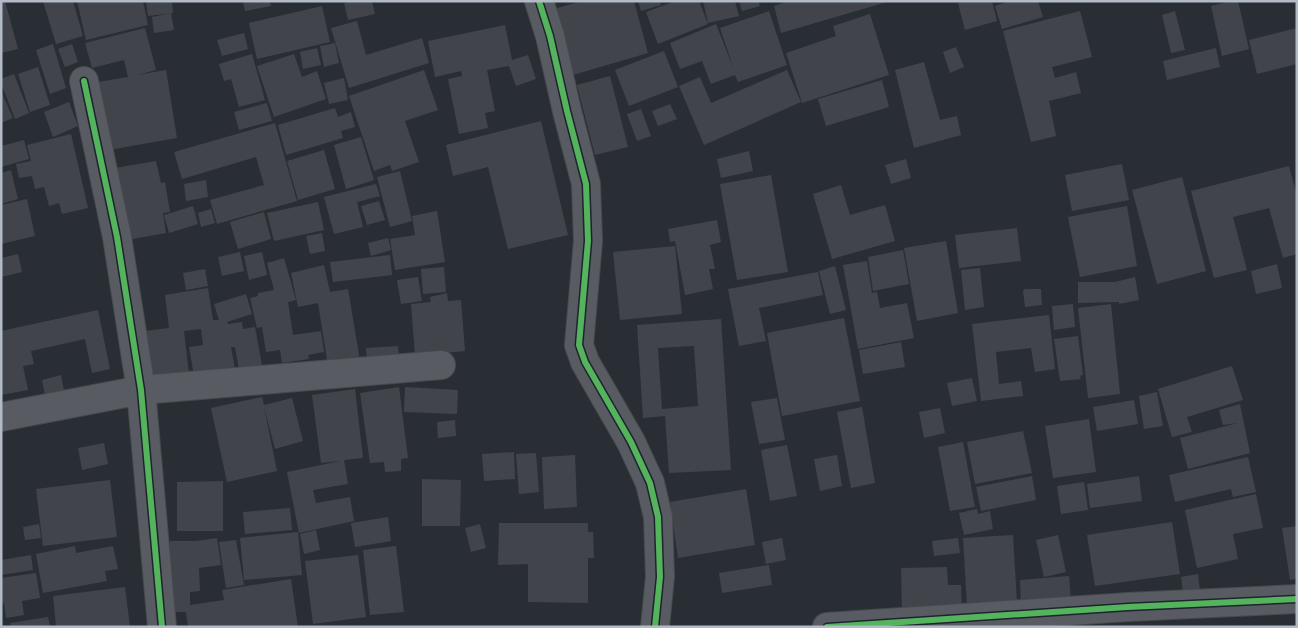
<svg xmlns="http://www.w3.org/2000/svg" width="1298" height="628" font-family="Barlow,sans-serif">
  <rect width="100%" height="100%" fill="#292e34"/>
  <!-- building -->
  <g fill="#41454b" fill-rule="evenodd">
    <polygon points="1,1 5,1 18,49 1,53"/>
    <polygon points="43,1 73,1 83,36 56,44"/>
    <polygon points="77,1 143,1 148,25 86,40"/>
    <polygon points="146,1 172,1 173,13 148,16"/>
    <polygon points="243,1 270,1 271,6 245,11"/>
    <polygon points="351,1 372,1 375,14 348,20 344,3"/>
    <polygon points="582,1 634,1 648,53 573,75 554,9"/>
    <polygon points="638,1 660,1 661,5 641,11"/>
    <polygon points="675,1 699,1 708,24 658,44 646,12"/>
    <polygon points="703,1 735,1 739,16 708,23"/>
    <polygon points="739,1 758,1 760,6 742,11"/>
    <polygon points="788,1 887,1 887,2 781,33 774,6"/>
    <polygon points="963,1 992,1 997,21 965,30 958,3"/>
    <polygon points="1010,1 1038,1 1043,17 1002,29 995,6"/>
    <polygon points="1231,1 1238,1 1249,49 1222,56 1211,6"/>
    <polygon points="322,6 330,42 257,59 249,23"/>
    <polygon points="769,11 787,65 738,82 735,75 711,84 702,61 680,69 670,43 716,24 734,70 720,28"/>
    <polygon points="1080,11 1092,57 1052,67 1055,78 1076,72 1081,93 1049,101 1056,136 1031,142 1003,31"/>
    <polygon points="1175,11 1185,50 1171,53 1162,15"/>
    <polygon points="171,13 174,30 154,33 152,17"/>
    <polygon points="870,14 889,75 802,103 786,53 836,36 833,26"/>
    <polygon points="357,21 366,55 422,38 429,63 349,88 331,28"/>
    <polygon points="505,25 512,60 528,55 536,79 516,86 509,66 487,70 495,111 485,113 488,128 459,134 448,79 462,76 461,71 435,77 428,41"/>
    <polygon points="145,28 156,70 137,75 166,70 177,138 109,150 98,82 128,77 124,60 92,68 85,43"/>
    <polygon points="1297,28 1297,64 1257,74 1249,40"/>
    <polygon points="244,33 248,49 222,56 217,40"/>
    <polygon points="335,43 339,63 324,67 320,46"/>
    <polygon points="53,44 66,88 50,94 36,50"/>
    <polygon points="72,44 78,62 65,67 58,49"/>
    <polygon points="956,47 964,67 950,73 943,52"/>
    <polygon points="317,48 321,65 303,69 300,52"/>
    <polygon points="1216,48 1220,67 1167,80 1163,61"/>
    <polygon points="664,51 678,87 629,106 615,70"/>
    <polygon points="252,54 265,100 239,107 231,79 224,81 219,64"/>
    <polygon points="294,54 302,77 317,71 326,99 274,117 257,66"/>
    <polygon points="924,62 940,120 957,116 961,135 914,148 895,70"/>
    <polygon points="38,67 50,105 30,112 18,74"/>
    <polygon points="424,70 438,110 405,121 419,162 392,171 390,165 374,171 349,96"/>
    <polygon points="787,70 801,102 704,145 679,86 700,77 711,103"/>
    <polygon points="14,74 29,113 15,119 1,83 1,79"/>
    <polygon points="610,76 628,147 595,155 577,85"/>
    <polygon points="344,78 348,100 329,104 324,83"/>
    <polygon points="882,80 889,107 826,126 818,99"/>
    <polygon points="1,91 13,118 1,123"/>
    <polygon points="69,102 78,126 53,137 44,112"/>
    <polygon points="267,103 272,121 239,130 234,112"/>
    <polygon points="670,104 677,119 658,126 652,111"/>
    <polygon points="335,108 338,117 351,112 355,127 341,131 343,138 286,155 278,125"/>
    <polygon points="641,109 651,136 637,141 627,114"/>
    <polygon points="541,121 568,235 508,249 488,167 453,176 446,145"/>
    <polygon points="275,123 297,201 217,224 210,200 264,185 256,157 182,179 174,152"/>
    <polygon points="71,134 88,208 62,214 59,203 49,206 44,187 35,189 32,176 19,178 16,164 31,161 27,145"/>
    <polygon points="361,137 374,180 346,189 334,145"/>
    <polygon points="24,140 29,159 1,167 1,146"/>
    <polygon points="324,150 335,189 298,200 287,161"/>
    <polygon points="749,151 753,171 721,178 717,159"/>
    <polygon points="906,159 911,178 891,184 885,165"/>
    <polygon points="156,161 161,183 165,182 170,212 163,213 166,233 122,241 109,169"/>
    <polygon points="1122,164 1129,200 1072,211 1065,175"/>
    <polygon points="1289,166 1297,196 1297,254 1283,258 1269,208 1233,217 1247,270 1214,278 1191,191"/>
    <polygon points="11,170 18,199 1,204 1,173"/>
    <polygon points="400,171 412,221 390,227 377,177"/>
    <polygon points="771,175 788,272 737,280 720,184"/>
    <polygon points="1182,177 1206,271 1157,284 1132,190"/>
    <polygon points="206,180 208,197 186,201 184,184"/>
    <polygon points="376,184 380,196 357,202 363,227 334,234 324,197"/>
    <polygon points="841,185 850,215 885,205 895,241 832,259 813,194"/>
    <polygon points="27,199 35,236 1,244 1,205"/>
    <polygon points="379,201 385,220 367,225 361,206"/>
    <polygon points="318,202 324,230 274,241 267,213"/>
    <polygon points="193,206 198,224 169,233 164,215"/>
    <polygon points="1127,206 1137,266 1080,277 1068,217"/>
    <polygon points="211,209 215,223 201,227 198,213"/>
    <polygon points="437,211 445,262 395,270 390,239 415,235 412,216"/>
    <polygon points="264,212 271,239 238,249 230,222"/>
    <polygon points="717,220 721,242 710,245 715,269 709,269 713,289 685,295 675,241 670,242 668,229"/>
    <polygon points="1017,228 1021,261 959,268 955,235"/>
    <polygon points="322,233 325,251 310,254 306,236"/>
    <polygon points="388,238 391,250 371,256 368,243"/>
    <polygon points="946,241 958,313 917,321 904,248"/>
    <polygon points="675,246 682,314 620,320 613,252"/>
    <polygon points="903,250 909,284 873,291 868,257"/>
    <polygon points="240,252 244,271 222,276 218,257"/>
    <polygon points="262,252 267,275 249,280 244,256"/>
    <polygon points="18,254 22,272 1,277 1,258"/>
    <polygon points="390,255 392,275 333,282 330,262"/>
    <polygon points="284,258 296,300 288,302 293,335 321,331 324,352 308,355 309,359 282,363 280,350 266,352 262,327 257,328 250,298 258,296 258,293 274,290 267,263"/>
    <polygon points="867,261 872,293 877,292 880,308 907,303 914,338 858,349 843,265"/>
    <polygon points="1277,264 1282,288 1256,294 1251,271"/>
    <polygon points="324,265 330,292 348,289 360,361 328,366 318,303 298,307 291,273"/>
    <polygon points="835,266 846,310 830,314 819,271"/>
    <polygon points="444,267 446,292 423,294 421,269"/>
    <polygon points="980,268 984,307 965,310 961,270"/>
    <polygon points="205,269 208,286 186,290 183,273"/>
    <polygon points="818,272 823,295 759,308 766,341 739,346 728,289"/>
    <polygon points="418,277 422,301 401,304 397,280"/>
    <polygon points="1135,277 1139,300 1119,304 1119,302 1078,303 1078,282 1115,282"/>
    <polygon points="208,288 213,320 219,320 214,304 246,294 252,314 227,322 228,324 242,322 243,329 255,327 262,365 239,370 235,347 231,347 235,369 194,376 189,347 203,345 201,329 184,331 189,374 151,379 145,331 169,328 165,295"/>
    <polygon points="1025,289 1041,289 1042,305 1025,307 1023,291"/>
    <polygon points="447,293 448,301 461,300 465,351 415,356 411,304 431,302 430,297"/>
    <polygon points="1073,304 1075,327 1054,330 1052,306"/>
    <polygon points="1111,304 1120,394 1088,398 1078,308"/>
    <polygon points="98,310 110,369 92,373 85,339 31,351 34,364 23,366 28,390 1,395 1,331"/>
    <polygon points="1049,315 1055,369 1035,372 1031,348 996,352 999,384 1021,381 1023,396 981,401 972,324"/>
    <polygon points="844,318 860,401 782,416 767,333"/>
    <path d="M721,319L731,470L669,473L665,416L643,418L637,325ZM694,346L698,406L662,409L658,348Z"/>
    <polygon points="1078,336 1083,375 1080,376 1081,379 1060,381 1054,339"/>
    <polygon points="901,342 905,367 863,374 859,350"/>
    <polygon points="398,346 399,358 367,360 366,348"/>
    <polygon points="1232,366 1243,400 1187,417 1192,432 1172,437 1158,389"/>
    <polygon points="61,375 64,391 45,395 42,380"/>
    <polygon points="972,378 977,401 952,406 947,383"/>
    <polygon points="399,387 408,458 401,459 401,471 385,472 384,462 370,463 360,393"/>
    <polygon points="405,387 458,390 457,414 404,412"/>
    <polygon points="355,389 363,458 344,460 348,484 313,490 316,503 350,497 354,521 299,533 287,472 340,461 321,463 312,395"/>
    <polygon points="1157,392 1163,426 1144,429 1139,396"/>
    <polygon points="262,397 264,405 292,398 303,441 275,449 264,407 277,471 227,482 211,408"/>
    <polygon points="777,398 785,440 759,444 751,402"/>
    <polygon points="1134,400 1138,424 1097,431 1093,407"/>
    <polygon points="1240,404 1250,453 1188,469 1180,438 1238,423 1223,425 1219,410"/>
    <polygon points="862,407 875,483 851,488 837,412"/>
    <polygon points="940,408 945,433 924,438 919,412"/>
    <polygon points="1089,419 1096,472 1053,478 1045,426"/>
    <polygon points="455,420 456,436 438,438 437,422"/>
    <polygon points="1023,431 1032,473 975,484 967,442"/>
    <polygon points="963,442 975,507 950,511 938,447"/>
    <polygon points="104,443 108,464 82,470 78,448"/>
    <polygon points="787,445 797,496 770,501 761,450"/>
    <polygon points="514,452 515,479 484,481 482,454"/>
    <polygon points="536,453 539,492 519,494 516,454"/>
    <polygon points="575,455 577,507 544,509 542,457"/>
    <polygon points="837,455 842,486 820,491 814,459"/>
    <polygon points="1248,457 1256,492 1233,497 1231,489 1175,502 1169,475"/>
    <polygon points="1032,476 1036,500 981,511 976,487"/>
    <polygon points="1139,476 1142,501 1090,508 1087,484"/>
    <polygon points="422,479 461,480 460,526 422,526"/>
    <polygon points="110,480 117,537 43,546 36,489"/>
    <polygon points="223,481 223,531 177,531 177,482"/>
    <polygon points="1084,482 1088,510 1061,514 1057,486"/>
    <polygon points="746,489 755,545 678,558 670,502"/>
    <polygon points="1256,494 1263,528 1233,534 1238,559 1197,568 1185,510"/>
    <polygon points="290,508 292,530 245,534 243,512"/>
    <polygon points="977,509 978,514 990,511 993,529 964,535 959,513"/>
    <polygon points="388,517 391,541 355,547 351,523"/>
    <polygon points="1172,522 1180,574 1095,586 1087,535"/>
    <polygon points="499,523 588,523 588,532 593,532 594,558 588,558 588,603 528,602 528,564 498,565"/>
    <polygon points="39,524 41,538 25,540 23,527"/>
    <polygon points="480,524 486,548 471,552 465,528"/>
    <polygon points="1297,526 1297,579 1290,580 1282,528"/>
    <polygon points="316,530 320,550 304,554 300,534"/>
    <polygon points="298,532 302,575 244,580 240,538"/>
    <polygon points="1013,535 1017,603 967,606 963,538"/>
    <polygon points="1058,535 1066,572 1044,577 1036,540"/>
    <polygon points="217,538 221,565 199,568 200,591 190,592 190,605 224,600 222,590 291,579 298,627 188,627 186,612 170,612 170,541 196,541"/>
    <polygon points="782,538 786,560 766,564 762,542"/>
    <polygon points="958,538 960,553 934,556 932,541"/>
    <polygon points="236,540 244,585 226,588 219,542"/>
    <polygon points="75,546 76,553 113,546 118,569 105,571 107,581 43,593 36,554"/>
    <polygon points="396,546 404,612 370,615 363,550"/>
    <polygon points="31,555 33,570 1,575 1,560"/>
    <polygon points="358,555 366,617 313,624 305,561"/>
    <polygon points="769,565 772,585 722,593 719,573"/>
    <polygon points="947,567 948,585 961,585 962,611 902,613 901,568"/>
    <polygon points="36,573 40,598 22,601 24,615 6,618 4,603 1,604 1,578"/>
    <polygon points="1198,574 1201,599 1184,601 1181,577"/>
    <polygon points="1069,576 1071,603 1021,606 1020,580"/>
    <polygon points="125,587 130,627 56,627 53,596"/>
    <polygon points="48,617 50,627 11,627 10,623"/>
  </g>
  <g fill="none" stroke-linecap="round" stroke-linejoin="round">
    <defs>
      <g id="street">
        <polyline points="539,1 550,36 567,111 586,184 588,241 579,345 585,362 631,442 650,483 658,517 660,577 655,627"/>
        <polyline points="84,81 117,237 141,390 162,627"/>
        <polyline points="1,417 141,390 441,365"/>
        <polyline points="827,627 1128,607 1297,599"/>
      </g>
    </defs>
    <!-- street casing -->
    <use href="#street" stroke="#464a4f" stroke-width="30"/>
    <!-- street -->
    <use href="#street" stroke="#585c62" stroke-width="28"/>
    <defs>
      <g id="cycleway">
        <polyline points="539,1 550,36 567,111 586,184 588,241 579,345 585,362 631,442 650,483 658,517 660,577 655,627"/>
        <polyline points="84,81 117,237 141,390 162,627"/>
        <polyline points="827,627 1128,607 1297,599"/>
      </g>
    </defs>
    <!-- cycleway casing -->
    <use href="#cycleway" stroke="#1c252e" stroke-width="9"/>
    <!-- cycleway -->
    <use href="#cycleway" stroke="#56b35d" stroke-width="6"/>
  </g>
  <!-- border -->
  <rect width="1298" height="628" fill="none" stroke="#b2bac5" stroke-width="5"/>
</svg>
